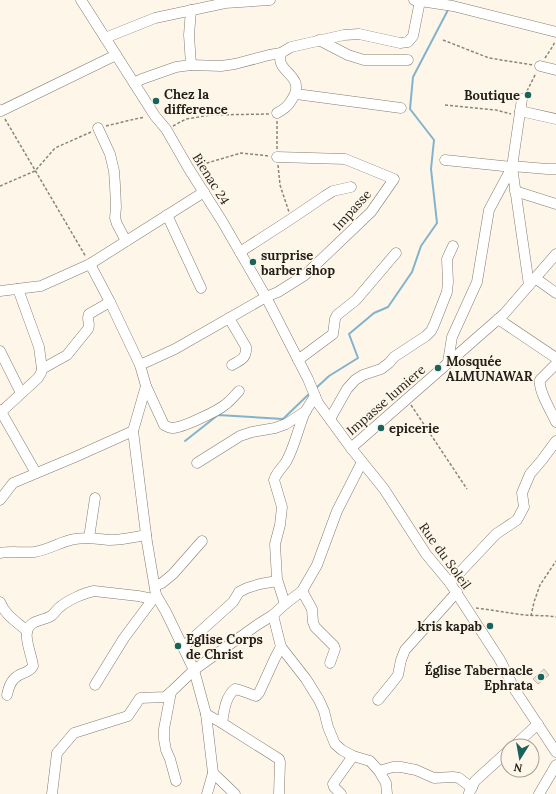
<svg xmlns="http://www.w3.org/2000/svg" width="556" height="794" font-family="Lora,serif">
  <rect width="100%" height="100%" fill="#fef7e9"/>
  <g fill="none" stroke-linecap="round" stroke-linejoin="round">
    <!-- stream -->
    <g stroke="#83b3cc" stroke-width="2">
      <polyline points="315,389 329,376 358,358 349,334 374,313 388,307 412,272 421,246 437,223 431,169 434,140 410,109 413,77 449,8"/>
      <polyline points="185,441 218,415 283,419 310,393"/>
    </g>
  </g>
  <!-- building -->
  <polygon fill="#f0dfda" stroke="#c5b5b0" points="544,669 549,675 538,684 533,679"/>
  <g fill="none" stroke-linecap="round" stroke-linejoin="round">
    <defs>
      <g id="minor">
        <polyline points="81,0 155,116 166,129 189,169 222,221 266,297 308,379 318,403 351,448 384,489 426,554 450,583 500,660 515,690 556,752"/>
        <polyline points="414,0 453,6 556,32"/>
        <polyline points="105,38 155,18 225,3 270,0"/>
        <polyline points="319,40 348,55 364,60 408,60"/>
        <polyline points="191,65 189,35 191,10"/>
        <polyline points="540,66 556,70"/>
        <polyline points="134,83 142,79 176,67 191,65 221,66 235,64 269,55 281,53 291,47 344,35 359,34 400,43 408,42 413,36 420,1"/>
        <polyline points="296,94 401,108"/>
        <polyline points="0,110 1,111 116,55"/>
        <polyline points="520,111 556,119"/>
        <path d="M277,113C283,110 288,106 291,101C309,74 274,74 281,53"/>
        <polyline points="98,128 110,154 114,171 115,185 116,207 115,218 117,224 126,241"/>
        <polyline points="445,160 512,167 522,99"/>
        <polyline points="512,166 547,169 556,169"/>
        <polyline points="515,191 556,204"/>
        <polyline points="167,215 201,288"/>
        <polyline points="240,252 291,219 325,196 333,191 351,187"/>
        <polyline points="90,264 110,302 140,365 146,386 133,431 147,542 156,595 166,612 194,670 206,714 213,773 207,794"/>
        <polyline points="535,278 556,293"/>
        <polyline points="0,291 41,286 90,264 204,192"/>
        <path d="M229,318L246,347C247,359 240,360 232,365"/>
        <polyline points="498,319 556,358"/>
        <polyline points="0,351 21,393"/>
        <polyline points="298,360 333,334 335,319 337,315 356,300 396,253"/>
        <polyline points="448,362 452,337 477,282 489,210 512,167 529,285"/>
        <path d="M556,364L540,380C538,390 551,411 556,422"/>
        <polyline points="140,365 175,349 266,297 278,292 305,275 371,212 394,179 345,159 277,157"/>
        <path d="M42,369L67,355L88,329C91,323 86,320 89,314L110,302"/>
        <path d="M146,386L164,425C166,426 169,428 172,428C182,428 218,411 226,404C231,400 235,395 239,391"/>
        <polyline points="0,410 36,473"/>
        <polyline points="1,412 38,378 41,373 42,369 39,347 18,289"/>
        <polyline points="330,419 347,389 355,380 363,375 381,369 389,363 394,357 426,336 431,331 434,325 447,292 448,282 447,259 453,246"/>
        <polyline points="351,448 504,314 556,254"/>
        <polyline points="197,463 240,436 252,432 275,428 286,424 306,411"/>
        <polyline points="0,500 13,483 75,457 133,431"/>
        <polyline points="89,538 95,498"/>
        <path d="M0,553C11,551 22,553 34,552C49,550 61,541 75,539C87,537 98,539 109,540C122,540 134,537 146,535"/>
        <polyline points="450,583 496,534 517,520 524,507 522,493 530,474 542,460 556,441"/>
        <polyline points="155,586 162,583 173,574 202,541"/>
        <polyline points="302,591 312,609 313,622 315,627 334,646 335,649 330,663"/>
        <path d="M0,602C5,615 17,622 27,631"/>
        <path d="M285,604L277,579L275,544L280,525L282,507L274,480C276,473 282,468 286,462C295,446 298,428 305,412C308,407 312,401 315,396"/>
        <polyline points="273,615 281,647 306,679 319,700 324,711 328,727 335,744 342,750 353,756 370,761 379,771 386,783 387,794"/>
        <polyline points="183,647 233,602 239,592 247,588 260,584 277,581"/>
        <polyline points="95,685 124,638 156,595"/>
        <polyline points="171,692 164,729 164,739 166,750 170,759 176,781"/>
        <path d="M7,695C8,690 10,683 14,679C20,672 29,674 33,666C32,656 25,641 27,632C29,620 43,621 51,616C55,613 57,609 60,607C68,600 84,593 94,591L138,596L153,599"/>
        <polyline points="378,700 392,683 398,675 401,660 405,650 457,592"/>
        <polyline points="206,714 222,723 279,759 280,762 279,794"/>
        <path d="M222,723C224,712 225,697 235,689C242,690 249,694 256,696L259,693L275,658L281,647"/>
        <polyline points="514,746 538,724"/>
        <polyline points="379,771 393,767 401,767 416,770 434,778 453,777 459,778 472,788"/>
        <polyline points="213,773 235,794"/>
        <polyline points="469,793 475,781 508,751"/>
        <polyline points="52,794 57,753 74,733 128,716 140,698 165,697 171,692 194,670 257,625 273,615 285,604 302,591 317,565 337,511 362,462"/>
        <polyline points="341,794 334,787 333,784 353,756"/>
        <polyline points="539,794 556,765"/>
      </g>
    </defs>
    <!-- minor casing -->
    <use href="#minor" stroke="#837c70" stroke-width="11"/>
    <!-- path -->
    <g stroke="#89847b" stroke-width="1.5" stroke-dasharray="3 2" stroke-linecap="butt">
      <polyline points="443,40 489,58 533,65"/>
      <polyline points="545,58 553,46 555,41"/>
      <polyline points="527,91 536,73"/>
      <polyline points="445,105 496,110 511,114"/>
      <polyline points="5,119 86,257"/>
      <polyline points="277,121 277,149"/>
      <polyline points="106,126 135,119 145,117"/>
      <polyline points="173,126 186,119 211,115 269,114"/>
      <polyline points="278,165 280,185 289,212"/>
      <polyline points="197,166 241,153 269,156"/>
      <polyline points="0,186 35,171 55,148 91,132"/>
      <polyline points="411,405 467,489"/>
      <path d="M476,608C492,610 508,613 525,615C535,616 546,615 556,617"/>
      <polyline points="531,616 534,602 540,585 556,561"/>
    </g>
    <!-- minor -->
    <use href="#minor" stroke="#fff" stroke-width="10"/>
  </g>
  <!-- markers -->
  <g fill="#18645c" stroke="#fef7e9" stroke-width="1.5">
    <circle cx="528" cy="95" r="4"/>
    <circle cx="156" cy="101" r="4"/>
    <circle cx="253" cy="262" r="4"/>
    <circle cx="438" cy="368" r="4"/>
    <circle cx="381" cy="428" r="4"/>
    <circle cx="490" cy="626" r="4"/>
    <circle cx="178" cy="646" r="4"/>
    <circle cx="541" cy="677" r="4"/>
  </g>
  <g text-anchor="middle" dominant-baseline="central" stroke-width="3.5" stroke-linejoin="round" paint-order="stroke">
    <!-- poi labels -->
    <g font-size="13" font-weight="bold" fill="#221f1a" stroke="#fef7e9" text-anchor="start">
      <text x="164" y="94">Chez la<tspan x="164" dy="15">difference</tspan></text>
      <text x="520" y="95" text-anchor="end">Boutique</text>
      <text x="261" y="255">surprise<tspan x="261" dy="15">barber shop</tspan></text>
      <text x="446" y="361">Mosquée<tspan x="446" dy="15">ALMUNAWAR</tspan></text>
      <text x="389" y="428">epicerie</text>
      <text x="482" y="626" text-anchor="end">kris kapab</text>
      <text x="186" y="639">Eglise Corps<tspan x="186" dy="15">de Christ</tspan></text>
      <text x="533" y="670" text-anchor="end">Église Tabernacle<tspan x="533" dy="15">Ephrata</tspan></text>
    </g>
    <!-- street labels -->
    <g font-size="13" fill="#221f1a" stroke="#fef7e9">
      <text transform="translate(211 179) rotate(58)">Bienac 24</text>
      <text transform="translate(352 210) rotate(-48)">Impasse</text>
      <text transform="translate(386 400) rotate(-41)">Impasse lumiere</text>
      <text transform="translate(445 556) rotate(54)">Rue du Soleil</text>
    </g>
  </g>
  <!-- north arrow -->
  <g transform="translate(520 758) rotate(191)"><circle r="19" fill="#fef7e9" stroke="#a6a196"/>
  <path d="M0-3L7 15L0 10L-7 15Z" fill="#18645c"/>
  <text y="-6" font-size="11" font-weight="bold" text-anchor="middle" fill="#221f1a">N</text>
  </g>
</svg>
